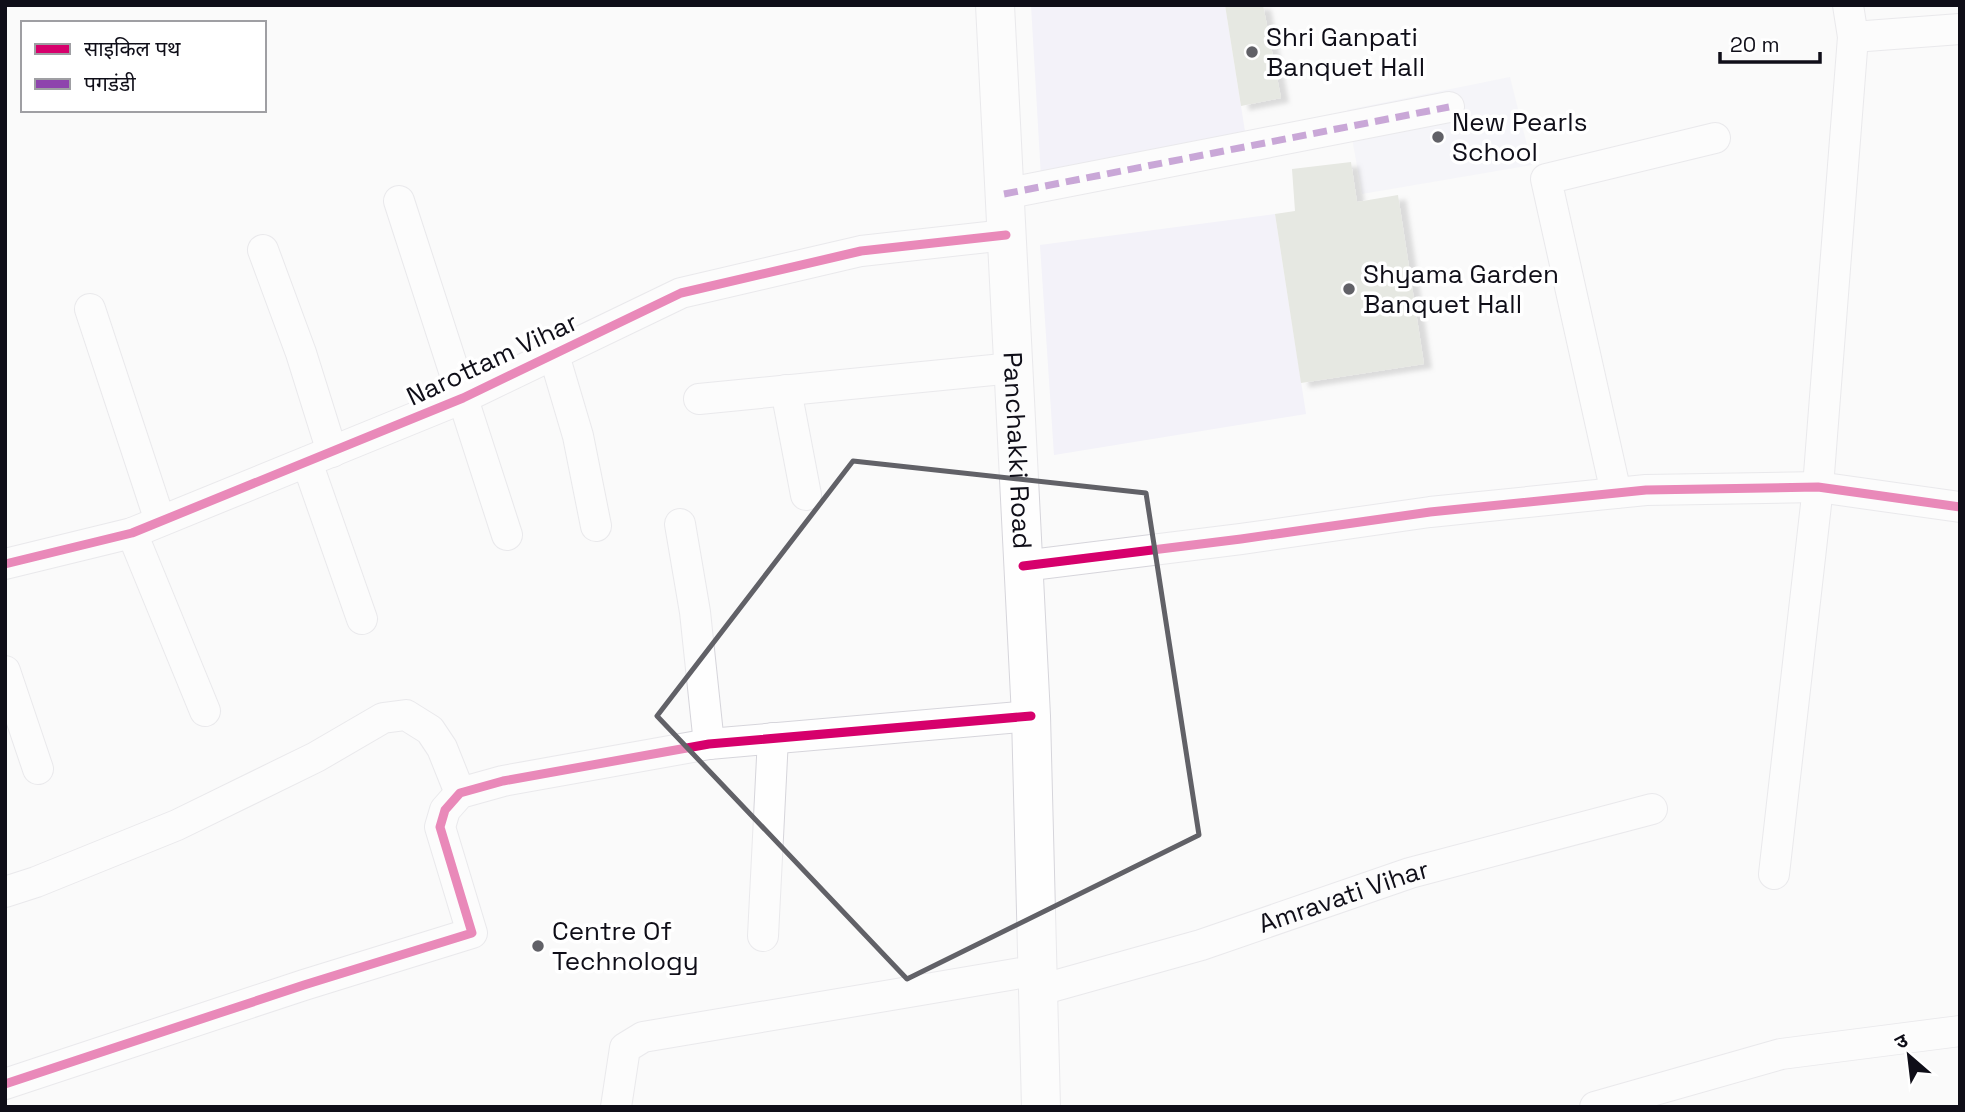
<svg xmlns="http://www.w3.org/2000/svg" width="1965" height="1112" font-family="'Space Grotesk','Noto Sans Devanagari',sans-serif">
  <defs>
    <filter id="shadow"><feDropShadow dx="8" dy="4.5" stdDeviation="2" flood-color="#0004"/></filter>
  </defs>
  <rect width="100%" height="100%" fill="#fafafa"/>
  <!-- built -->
  <polygon fill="#efeff8" points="1510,77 1532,165 1362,194 1347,110"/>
  <!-- green -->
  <g fill="#eae8f8">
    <polygon points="1031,5 1225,5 1246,138 1041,177"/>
    <polygon points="1275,214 1306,414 1054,455 1040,245"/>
  </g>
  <!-- building -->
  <g fill="#cfd2c5" filter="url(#shadow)">
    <polygon points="1225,5 1263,5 1281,98 1241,106"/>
    <polygon points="1351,162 1357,202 1398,195 1424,364 1301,383 1275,214 1295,211 1292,169"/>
  </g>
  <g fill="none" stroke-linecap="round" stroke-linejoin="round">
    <defs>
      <g id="minor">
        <polyline points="1853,37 1960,29"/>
        <polyline points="1004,194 1449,107"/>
        <polyline points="399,201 507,535"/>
        <polyline points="263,250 301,353 332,452"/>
        <polyline points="90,309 160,521"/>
        <polyline points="554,355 578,436 596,526"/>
        <polyline points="786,390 806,495"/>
        <polyline points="699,399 1013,368"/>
        <polyline points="307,462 362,619"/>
        <polyline points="1616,493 1546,179 1715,138"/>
        <polyline points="680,524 695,612 709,744"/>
        <polyline points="132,533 205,711"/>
        <polyline points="5,564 132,533 463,398 681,293 861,251 1006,235"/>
        <polyline points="1023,566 1241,539 1430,512 1646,490 1818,487 1960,507"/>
        <polyline points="5,671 38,769"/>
        <polyline points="1774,874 1818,487 1853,37 1848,5"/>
        <polyline points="5,892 36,882 177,825 316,757 383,718 406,715 430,730 442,748 460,793"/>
        <polyline points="763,936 773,738"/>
        <path id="s1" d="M1040,990L1201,945L1410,873L1652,809"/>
        <polyline points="5,1084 304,985 472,933 440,827 445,810 460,793 503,781 709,744 1031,716"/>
        <polyline points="616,1107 625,1048 643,1037 1039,970"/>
        <polyline points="1595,1107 1781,1054 1960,1031"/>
      </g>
      <g id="secondary">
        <path id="s2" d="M995,5L1031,716L1041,1107"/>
      </g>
    </defs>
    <!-- minor casing -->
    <use href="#minor" stroke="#d6d5db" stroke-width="32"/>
    <!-- secondary casing -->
    <use href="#secondary" stroke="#d6d5db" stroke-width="40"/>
    <!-- minor -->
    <use href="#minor" stroke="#fefefe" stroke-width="30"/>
    <!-- secondary -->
    <use href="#secondary" stroke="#fefefe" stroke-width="38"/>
    <!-- quiet -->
    <polyline stroke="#8e44ad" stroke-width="7" stroke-dasharray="14 7" stroke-linecap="butt" points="1004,194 1449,107"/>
    <defs>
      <g id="cycleway">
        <polyline points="5,564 132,533 463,398 681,293 861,251 1006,235"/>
        <polyline points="1023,566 1241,539 1430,512 1646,490 1818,487 1960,507"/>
        <polyline points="5,1084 304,985 472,933 440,827 445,810 460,793 503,781 709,744 1031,716"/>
      </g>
    </defs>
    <!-- cycleway casing -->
    <use href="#cycleway" stroke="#fff" stroke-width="13"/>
    <!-- cycleway -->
    <use href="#cycleway" stroke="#d6006c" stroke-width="9"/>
  </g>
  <!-- marked area -->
  <path d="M0 0H1965V1112H0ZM853,461L1146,493L1199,835L907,979L657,716Z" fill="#fafafa" fill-opacity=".55" fill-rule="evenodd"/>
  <path fill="none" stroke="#616167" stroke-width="5" stroke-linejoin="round" d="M853,461L1146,493L1199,835L907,979L657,716Z"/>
  <!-- markers -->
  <g fill="#616167" stroke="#fff" stroke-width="2.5">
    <circle cx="1252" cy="52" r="7"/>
    <circle cx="1438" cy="137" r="7"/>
    <circle cx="1349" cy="289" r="7"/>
    <circle cx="538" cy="946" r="7"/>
  </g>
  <g text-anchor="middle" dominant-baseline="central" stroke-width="7" stroke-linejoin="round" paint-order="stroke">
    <!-- poi labels -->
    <g font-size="26" fill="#0f0e18" stroke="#fff" text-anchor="start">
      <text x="1266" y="37">Shri Ganpati<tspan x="1266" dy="30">Banquet Hall</tspan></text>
      <text x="1452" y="122">New Pearls<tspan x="1452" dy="30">School</tspan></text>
      <text x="1363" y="274">Shyama Garden<tspan x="1363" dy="30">Banquet Hall</tspan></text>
      <text x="552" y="931">Centre Of<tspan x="552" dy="30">Technology</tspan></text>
    </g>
    <!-- street labels -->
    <g font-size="26" fill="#0f0e18" stroke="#fff">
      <text transform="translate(492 359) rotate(-25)">Narottam Vihar</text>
      <text stroke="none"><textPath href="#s2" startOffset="446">Panchakki Road</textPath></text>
      <text stroke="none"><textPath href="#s1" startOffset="318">Amravati Vihar</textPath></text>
    </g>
  </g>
  <!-- border -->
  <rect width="1965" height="1112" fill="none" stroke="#0f0e18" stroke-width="14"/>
  <!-- legend -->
  <rect x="21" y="21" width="245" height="91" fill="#ffffff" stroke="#9f9fa3" stroke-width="2"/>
  <rect x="35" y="44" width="35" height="10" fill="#d6006c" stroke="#9f9fa3" stroke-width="2"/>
  <text x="84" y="56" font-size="21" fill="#0f0e18">साइकिल पथ</text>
  <rect x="35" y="79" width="35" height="10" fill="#8e44ad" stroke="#9f9fa3" stroke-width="2"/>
  <text x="84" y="91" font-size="21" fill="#0f0e18">पगडंडी</text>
  <!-- north arrow -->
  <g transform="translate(1909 1056) rotate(332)" stroke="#ffffff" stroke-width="5" paint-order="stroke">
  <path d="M0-5L12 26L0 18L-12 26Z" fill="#0f0e18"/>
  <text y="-10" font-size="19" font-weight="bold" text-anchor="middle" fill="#0f0e18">उ</text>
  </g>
  <!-- scale -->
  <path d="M1720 52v10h100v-10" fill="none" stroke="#0f0e18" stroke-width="3.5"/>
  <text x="1730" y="52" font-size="21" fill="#0f0e18" stroke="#ffffff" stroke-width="5" paint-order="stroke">20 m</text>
</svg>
